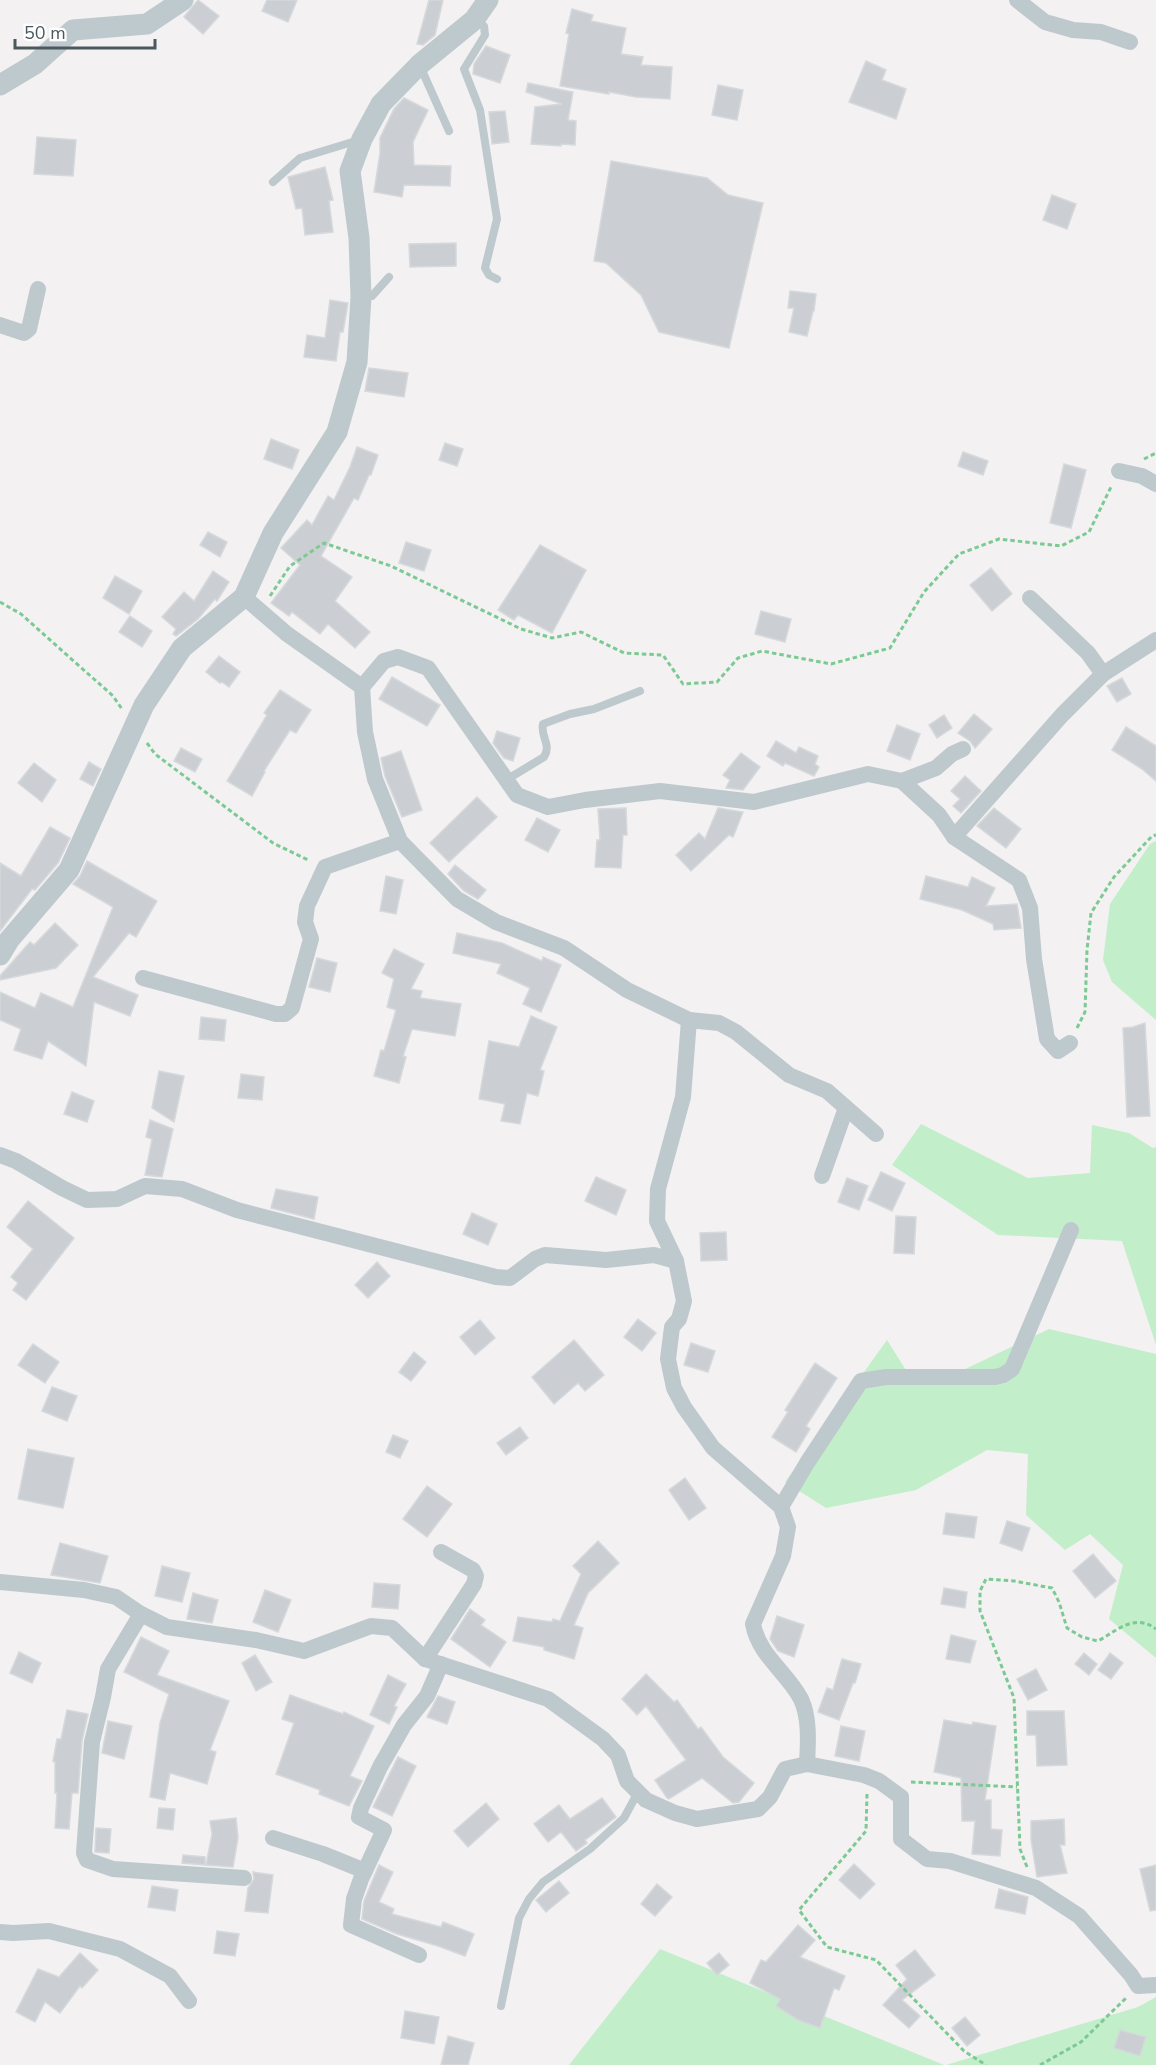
<svg xmlns="http://www.w3.org/2000/svg" width="1156" height="2065" font-family="'Nunito Sans',sans-serif">
  <rect width="100%" height="100%" fill="#f3f1f2"/>
  <!-- green -->
  <g fill="#c3eeca">
    <polygon points="1156,841 1156,1020 1112,982 1103,960 1110,904 1150,844"/>
    <polygon points="921,1124 1028,1178 1090,1173 1092,1125 1129,1133 1153,1148 1156,1147 1156,1345 1122,1241 998,1235 892,1165"/>
    <polygon points="1049,1329 1156,1354 1156,1658 1109,1619 1123,1565 1090,1534 1065,1550 1026,1515 1028,1454 987,1450 916,1490 826,1508 785,1482 887,1340 909,1375 957,1373"/>
    <polygon points="660,1949 944,2065 569,2065"/>
    <polygon points="1156,1997 1156,2065 946,2065 1138,2007"/>
  </g>
  <!-- building -->
  <g fill="#cbcfd3" stroke="#d5d9dc" stroke-width="1.5">
    <polygon points="198,0 219,16 203,34 184,17"/>
    <polygon points="267,0 297,0 288,22 262,11"/>
    <polygon points="429,0 443,0 435,35 423,45 417,44"/>
    <polygon points="572,9 593,15 591,21 626,28 621,54 643,57 641,65 672,67 670,99 636,97 609,92 609,94 560,86 569,34 566,33"/>
    <polygon points="486,46 510,55 500,83 473,74 474,64"/>
    <polygon points="866,61 886,70 882,80 906,89 896,119 849,102"/>
    <polygon points="528,83 573,92 568,120 576,121 575,145 561,144 561,146 531,144 535,107 562,104 526,92"/>
    <polygon points="718,85 743,90 737,120 712,115"/>
    <polygon points="404,98 428,110 413,142 414,165 451,166 450,186 404,185 402,197 374,192 380,153 380,138 394,109"/>
    <polygon points="505,111 509,142 492,144 489,112"/>
    <polygon points="37,137 76,140 73,176 34,174"/>
    <polygon points="611,161 707,178 728,195 763,203 729,348 659,332 641,295 606,263 594,261"/>
    <polygon points="325,167 333,200 329,201 333,232 305,235 302,208 296,209 288,177"/>
    <polygon points="1052,195 1076,204 1067,229 1043,220"/>
    <polygon points="456,243 456,266 410,267 409,244"/>
    <polygon points="790,291 816,294 814,311 813,311 807,336 789,332 794,308 788,308"/>
    <polygon points="330,300 348,303 343,332 340,332 336,361 304,357 307,335 325,338"/>
    <polygon points="369,368 408,373 404,397 365,391"/>
    <polygon points="271,439 299,450 292,469 264,459"/>
    <polygon points="445,443 463,449 457,466 439,460"/>
    <polygon points="357,447 378,455 371,475 369,475 358,500 354,498 321,556 352,577 335,601 370,632 355,648 328,624 320,634 292,612 289,616 271,603 300,565 281,548 307,520 312,525 328,496 334,500 350,467"/>
    <polygon points="963,452 988,461 983,475 958,466"/>
    <polygon points="1064,464 1086,470 1071,528 1050,523"/>
    <polygon points="208,532 227,542 220,557 200,545"/>
    <polygon points="406,542 431,550 424,571 399,563"/>
    <polygon points="540,545 586,570 552,633 518,615 514,620 498,610"/>
    <polygon points="991,568 1012,594 992,611 970,585"/>
    <polygon points="213,571 229,582 217,601 215,599 198,619 176,636 173,634 176,629 162,617 184,592 194,601"/>
    <polygon points="115,576 142,591 129,614 103,598"/>
    <polygon points="761,611 791,619 785,642 755,634"/>
    <polygon points="130,616 152,631 142,647 119,632"/>
    <polygon points="219,656 240,672 229,687 222,682 220,683 206,672"/>
    <polygon points="392,677 440,705 427,726 379,699"/>
    <polygon points="1122,678 1131,694 1117,702 1107,686"/>
    <polygon points="280,690 311,710 296,733 290,730 264,771 265,772 252,796 227,781 267,715 264,713"/>
    <polygon points="974,714 992,729 975,748 970,741 958,733"/>
    <polygon points="944,715 952,728 937,738 929,725"/>
    <polygon points="897,725 920,734 910,760 887,751"/>
    <polygon points="1126,727 1156,746 1156,781 1142,769 1112,750"/>
    <polygon points="497,731 520,738 513,761 504,758 493,743"/>
    <polygon points="776,741 796,753 799,747 818,756 815,764 819,767 814,776 785,763 783,766 767,756"/>
    <polygon points="181,748 202,759 195,772 174,761"/>
    <polygon points="401,751 422,810 402,817 385,776 381,758"/>
    <polygon points="741,753 760,767 743,790 726,788 730,780 723,775"/>
    <polygon points="89,762 101,769 93,786 80,779"/>
    <polygon points="34,763 56,780 42,802 18,783"/>
    <polygon points="965,776 981,791 961,813 953,806 960,799 951,791"/>
    <polygon points="477,797 497,817 449,862 430,843"/>
    <polygon points="626,808 627,835 623,835 621,868 595,867 597,840 600,840 598,809"/>
    <polygon points="718,808 743,812 733,837 729,835 691,871 676,855 699,833 705,839"/>
    <polygon points="994,808 1021,829 1006,848 977,826"/>
    <polygon points="537,818 560,830 548,852 525,840"/>
    <polygon points="50,827 70,838 58,863 35,890 32,889 0,931 0,863 21,876"/>
    <polygon points="87,861 157,901 136,937 129,933 93,977 138,995 130,1016 94,1002 86,1066 48,1041 42,1059 14,1050 21,1029 0,1020 0,992 35,1008 41,993 73,1007 113,907 73,884 80,876"/>
    <polygon points="455,865 486,890 478,899 464,891 448,874"/>
    <polygon points="386,876 403,880 396,914 380,911"/>
    <polygon points="926,876 968,887 972,877 995,888 986,906 1017,904 1021,928 994,930 993,924 962,910 920,899"/>
    <polygon points="55,923 78,945 56,968 0,980 0,976 30,942 34,945"/>
    <polygon points="457,933 502,943 542,961 543,957 561,965 541,1012 523,1004 530,988 497,973 501,964 453,953"/>
    <polygon points="394,949 424,964 411,989 422,991 420,998 461,1004 455,1036 412,1029 403,1056 406,1057 399,1083 374,1076 381,1050 384,1051 396,1010 387,1007 394,979 382,973"/>
    <polygon points="317,958 337,963 330,992 309,987"/>
    <polygon points="531,1016 557,1027 540,1070 544,1071 538,1096 527,1093 520,1124 501,1121 505,1104 479,1099 489,1041 519,1047"/>
    <polygon points="201,1017 226,1020 224,1041 199,1039"/>
    <polygon points="1145,1023 1150,1116 1127,1117 1123,1028 1133,1027"/>
    <polygon points="159,1071 184,1076 174,1122 152,1108"/>
    <polygon points="241,1074 264,1077 262,1100 238,1098"/>
    <polygon points="72,1092 94,1101 87,1122 64,1114"/>
    <polygon points="150,1120 173,1129 162,1177 145,1175 152,1139 146,1137"/>
    <polygon points="881,1172 905,1183 892,1211 868,1200"/>
    <polygon points="596,1177 626,1190 616,1215 585,1201"/>
    <polygon points="847,1178 868,1186 859,1210 838,1202"/>
    <polygon points="276,1189 318,1197 314,1219 271,1208"/>
    <polygon points="28,1201 74,1238 26,1300 13,1290 18,1283 11,1277 33,1249 7,1227"/>
    <polygon points="472,1213 497,1224 488,1245 463,1234"/>
    <polygon points="896,1216 916,1217 914,1254 894,1253"/>
    <polygon points="726,1232 727,1260 701,1261 700,1233"/>
    <polygon points="377,1262 390,1276 368,1298 355,1285"/>
    <polygon points="638,1319 656,1333 642,1351 624,1337"/>
    <polygon points="480,1320 495,1338 475,1355 460,1337"/>
    <polygon points="574,1340 604,1375 585,1391 578,1383 554,1404 532,1377"/>
    <polygon points="691,1343 715,1351 708,1372 684,1365"/>
    <polygon points="33,1344 59,1362 45,1383 18,1365"/>
    <polygon points="414,1352 426,1362 411,1381 399,1372"/>
    <polygon points="815,1363 837,1378 806,1426 810,1429 796,1452 772,1437 788,1412 785,1410"/>
    <polygon points="52,1387 77,1396 67,1421 42,1411"/>
    <polygon points="520,1427 528,1438 506,1455 497,1443"/>
    <polygon points="393,1435 408,1441 400,1458 386,1452"/>
    <polygon points="28,1449 74,1458 63,1508 18,1499"/>
    <polygon points="685,1478 706,1508 689,1520 669,1490"/>
    <polygon points="427,1486 452,1504 427,1537 403,1519"/>
    <polygon points="946,1513 977,1517 974,1538 943,1534"/>
    <polygon points="1007,1521 1030,1528 1022,1551 1000,1543"/>
    <polygon points="598,1541 619,1563 588,1593 574,1625 583,1628 574,1659 544,1650 544,1647 513,1641 518,1617 552,1622 553,1619 560,1621 581,1574 573,1566"/>
    <polygon points="60,1543 108,1556 100,1583 51,1575"/>
    <polygon points="1093,1554 1116,1581 1095,1598 1073,1571"/>
    <polygon points="162,1566 190,1573 182,1602 155,1596"/>
    <polygon points="374,1583 400,1585 398,1609 372,1607"/>
    <polygon points="944,1588 967,1592 965,1608 941,1604"/>
    <polygon points="265,1590 291,1600 278,1632 253,1622"/>
    <polygon points="193,1593 218,1600 212,1623 187,1619"/>
    <polygon points="470,1609 485,1620 481,1625 506,1642 490,1667 451,1639"/>
    <polygon points="777,1616 804,1625 794,1657 778,1651 770,1639"/>
    <polygon points="951,1635 976,1641 970,1663 946,1659"/>
    <polygon points="141,1637 169,1651 157,1675 229,1701 210,1750 216,1752 207,1784 170,1773 165,1800 150,1797 160,1723 169,1694 124,1672"/>
    <polygon points="19,1652 41,1663 32,1683 10,1673"/>
    <polygon points="1084,1653 1097,1664 1089,1675 1075,1664"/>
    <polygon points="1110,1653 1123,1663 1111,1679 1098,1670"/>
    <polygon points="255,1655 272,1682 256,1691 242,1663"/>
    <polygon points="842,1659 861,1664 855,1683 853,1683 839,1720 818,1712 827,1688 833,1690"/>
    <polygon points="1036,1669 1047,1690 1028,1700 1017,1679"/>
    <polygon points="646,1674 674,1702 677,1700 698,1729 701,1727 723,1757 754,1783 739,1802 733,1803 702,1778 669,1799 667,1798 655,1780 686,1760 646,1706 637,1715 622,1699"/>
    <polygon points="388,1675 406,1684 394,1706 397,1707 389,1724 370,1715"/>
    <polygon points="290,1695 343,1714 344,1712 374,1726 350,1776 362,1781 349,1806 319,1794 320,1790 276,1774 294,1723 282,1719"/>
    <polygon points="438,1696 455,1702 447,1724 427,1717"/>
    <polygon points="67,1710 88,1714 82,1741 78,1793 72,1793 69,1829 55,1828 57,1793 55,1793 55,1762 53,1761 57,1739 61,1739"/>
    <polygon points="1027,1711 1064,1711 1067,1765 1037,1766 1036,1735 1027,1735"/>
    <polygon points="944,1720 972,1725 973,1722 996,1726 985,1800 991,1800 991,1829 1002,1830 1000,1856 972,1854 975,1821 962,1821 961,1778 934,1772"/>
    <polygon points="108,1721 132,1726 124,1759 102,1753"/>
    <polygon points="841,1726 865,1731 859,1761 835,1756"/>
    <polygon points="398,1757 416,1766 392,1816 373,1807"/>
    <polygon points="602,1798 616,1817 585,1840 587,1843 576,1851 561,1832 548,1842 534,1824 559,1805 570,1819"/>
    <polygon points="486,1803 499,1819 468,1847 454,1831"/>
    <polygon points="159,1808 175,1809 173,1830 157,1828"/>
    <polygon points="236,1818 238,1838 233,1867 206,1865 212,1834 210,1821"/>
    <polygon points="1064,1819 1065,1845 1060,1845 1067,1873 1037,1877 1031,1840 1031,1821"/>
    <polygon points="96,1828 111,1829 109,1853 95,1852"/>
    <polygon points="183,1855 205,1857 205,1865 182,1863"/>
    <polygon points="854,1864 875,1884 860,1899 839,1880"/>
    <polygon points="379,1865 393,1872 379,1902 394,1909 392,1914 441,1927 443,1922 474,1934 465,1956 438,1946 397,1934 362,1919 364,1901"/>
    <polygon points="1156,1865 1156,1910 1150,1911 1140,1869"/>
    <polygon points="253,1872 273,1875 268,1913 245,1911 248,1888 254,1879"/>
    <polygon points="559,1881 569,1893 546,1912 536,1900"/>
    <polygon points="657,1884 672,1897 655,1916 641,1904"/>
    <polygon points="152,1886 178,1890 175,1911 148,1907"/>
    <polygon points="999,1889 1028,1897 1025,1914 995,1908"/>
    <polygon points="798,1925 815,1940 800,1957 845,1976 839,1990 834,1988 820,2028 798,2020 776,2006 780,1999 750,1983 761,1960 766,1962"/>
    <polygon points="217,1931 239,1934 235,1956 214,1953"/>
    <polygon points="915,1950 935,1975 902,2000 920,2016 909,2028 883,2005 907,1979 896,1965"/>
    <polygon points="80,1953 98,1970 82,1988 80,1986 60,2013 45,2002 35,2022 16,2012 38,1969 59,1977"/>
    <polygon points="719,1953 729,1965 717,1975 707,1963"/>
    <polygon points="405,2011 439,2017 434,2044 401,2038"/>
    <polygon points="965,2017 980,2035 967,2046 952,2028"/>
    <polygon points="1120,2030 1146,2037 1140,2056 1114,2048"/>
    <polygon points="448,2036 474,2043 468,2065 441,2065"/>
  </g>
  <g fill="none" stroke-linecap="round" stroke-linejoin="round">
    <!-- path -->
    <g stroke="#7cca93" stroke-width="3" stroke-dasharray="4.5 3" stroke-linecap="butt">
      <polyline points="1144,459 1156,453"/>
      <polyline points="270,596 290,566 324,543 391,566 521,629 552,638 581,632 624,653 663,655 683,684 717,682 738,658 762,651 831,664 890,648 924,592 959,554 999,539 1061,546 1089,532 1112,485"/>
      <polyline points="0,602 21,614 113,696 122,709"/>
      <polyline points="147,743 155,754 273,843 308,860"/>
      <polyline points="1077,1028 1085,1012 1087,950 1091,913 1114,877 1152,836 1156,835"/>
      <polyline points="911,1782 1017,1787"/>
      <polyline points="867,1794 866,1831 799,1910 827,1947 876,1960 964,2051 986,2065"/>
      <path d="M1027,1867L1020,1849L1014,1698L980,1611V1591L986,1579L1014,1581L1052,1588L1059,1602L1067,1628L1082,1637L1098,1641C1118,1630 1134,1613 1156,1629"/>
      <polyline points="1040,2065 1081,2042 1126,1998"/>
    </g>
    <!-- service -->
    <g stroke="#bec9cd" stroke-width="8">
      <polyline points="475,20 484,26 485,35 464,69 480,110 497,219 485,268 489,275 497,279"/>
      <polyline points="420,66 449,131"/>
      <polyline points="273,182 300,158 359,140"/>
      <polyline points="362,297 372,296 389,277"/>
      <path d="M506,780L544,757C552,744 540,737 543,724L570,714L594,709L640,691"/>
      <polyline points="501,2006 519,1918 529,1899 543,1882 590,1849 624,1818 638,1792"/>
    </g>
    <!-- minor -->
    <g stroke="#bec9cd" stroke-width="16">
      <polyline points="1017,0 1045,22 1073,30 1101,32 1130,42"/>
      <polyline points="0,325 24,333 29,329 38,289"/>
      <polyline points="1119,471 1142,476 1156,484"/>
      <polyline points="244,597 287,634 362,687 384,661 398,657 428,668 517,795 548,807 585,800 660,791 754,802 868,774 902,781 939,815 954,837 1019,880 1030,908 1034,959 1047,1039 1058,1051 1070,1043"/>
      <polyline points="1030,598 1088,653 1103,674"/>
      <polyline points="362,687 365,732 375,779 400,841"/>
      <polyline points="902,781 936,768 952,754 963,749"/>
      <polyline points="954,837 1062,715 1103,674 1156,640"/>
      <polyline points="143,978 276,1014 285,1014 292,1008 311,939 305,922 307,906 325,867 400,841 457,899 496,922 564,948 627,990 689,1020 719,1023 736,1032 789,1075 827,1091 876,1134"/>
      <path d="M0,1155L16,1161L62,1188L87,1200L117,1199L145,1186L182,1189L237,1210L496,1277L510,1278L535,1259L545,1255L606,1260L654,1255L676,1261L684,1301L679,1319L672,1327L668,1359L674,1388L684,1407L713,1448L781,1507L788,1527L783,1556L753,1624C759,1656 787,1672 801,1699C810,1718 808,1744 807,1764"/>
      <polyline points="822,1176 846,1108"/>
      <polyline points="676,1261 657,1221 658,1189 683,1097 689,1020"/>
      <polyline points="781,1507 807,1463 861,1381 886,1377 995,1377 1003,1375 1012,1369 1071,1230"/>
      <polyline points="0,1582 84,1590 116,1597 141,1614 167,1627 256,1640 304,1651 371,1626 392,1628 425,1659 548,1699 603,1739 618,1755 627,1781 646,1800 675,1813 697,1819 758,1809 770,1797 785,1769 807,1764 864,1775 879,1781 901,1797 901,1839 927,1859 950,1861 1036,1888 1079,1916 1131,1975 1138,1986 1156,1985"/>
      <polyline points="141,1614 108,1669 103,1697 92,1742 84,1853 87,1860 113,1869 244,1878"/>
      <polyline points="425,1659 474,1584 476,1576 473,1570 441,1552"/>
      <polyline points="273,1838 323,1854 365,1871"/>
      <polyline points="0,1932 13,1933 49,1931 120,1949 170,1976 189,2001"/>
      <polyline points="419,1955 351,1925 354,1899 361,1879 384,1830 359,1817 361,1808 380,1767 404,1725 427,1696 441,1664"/>
    </g>
    <!-- tertiary -->
    <g stroke="#bec9cd" stroke-width="21">
      <polyline points="0,85 35,64 73,30 147,24 183,0"/>
      <polyline points="0,955 9,940 69,870 144,705 182,648 244,597 273,533 337,432 357,362 361,297 359,238 350,171 362,139 381,104 419,65 474,20 488,0"/>
    </g>
  </g>
  <!-- scale -->
  <path d="M15 39v9h140v-9" fill="none" stroke="#4a595e" stroke-width="3"/>
  <text x="24" y="39" font-size="18" fill="#4a595e" stroke="#ffffff" stroke-width="4.5" paint-order="stroke">50 m</text>
</svg>
